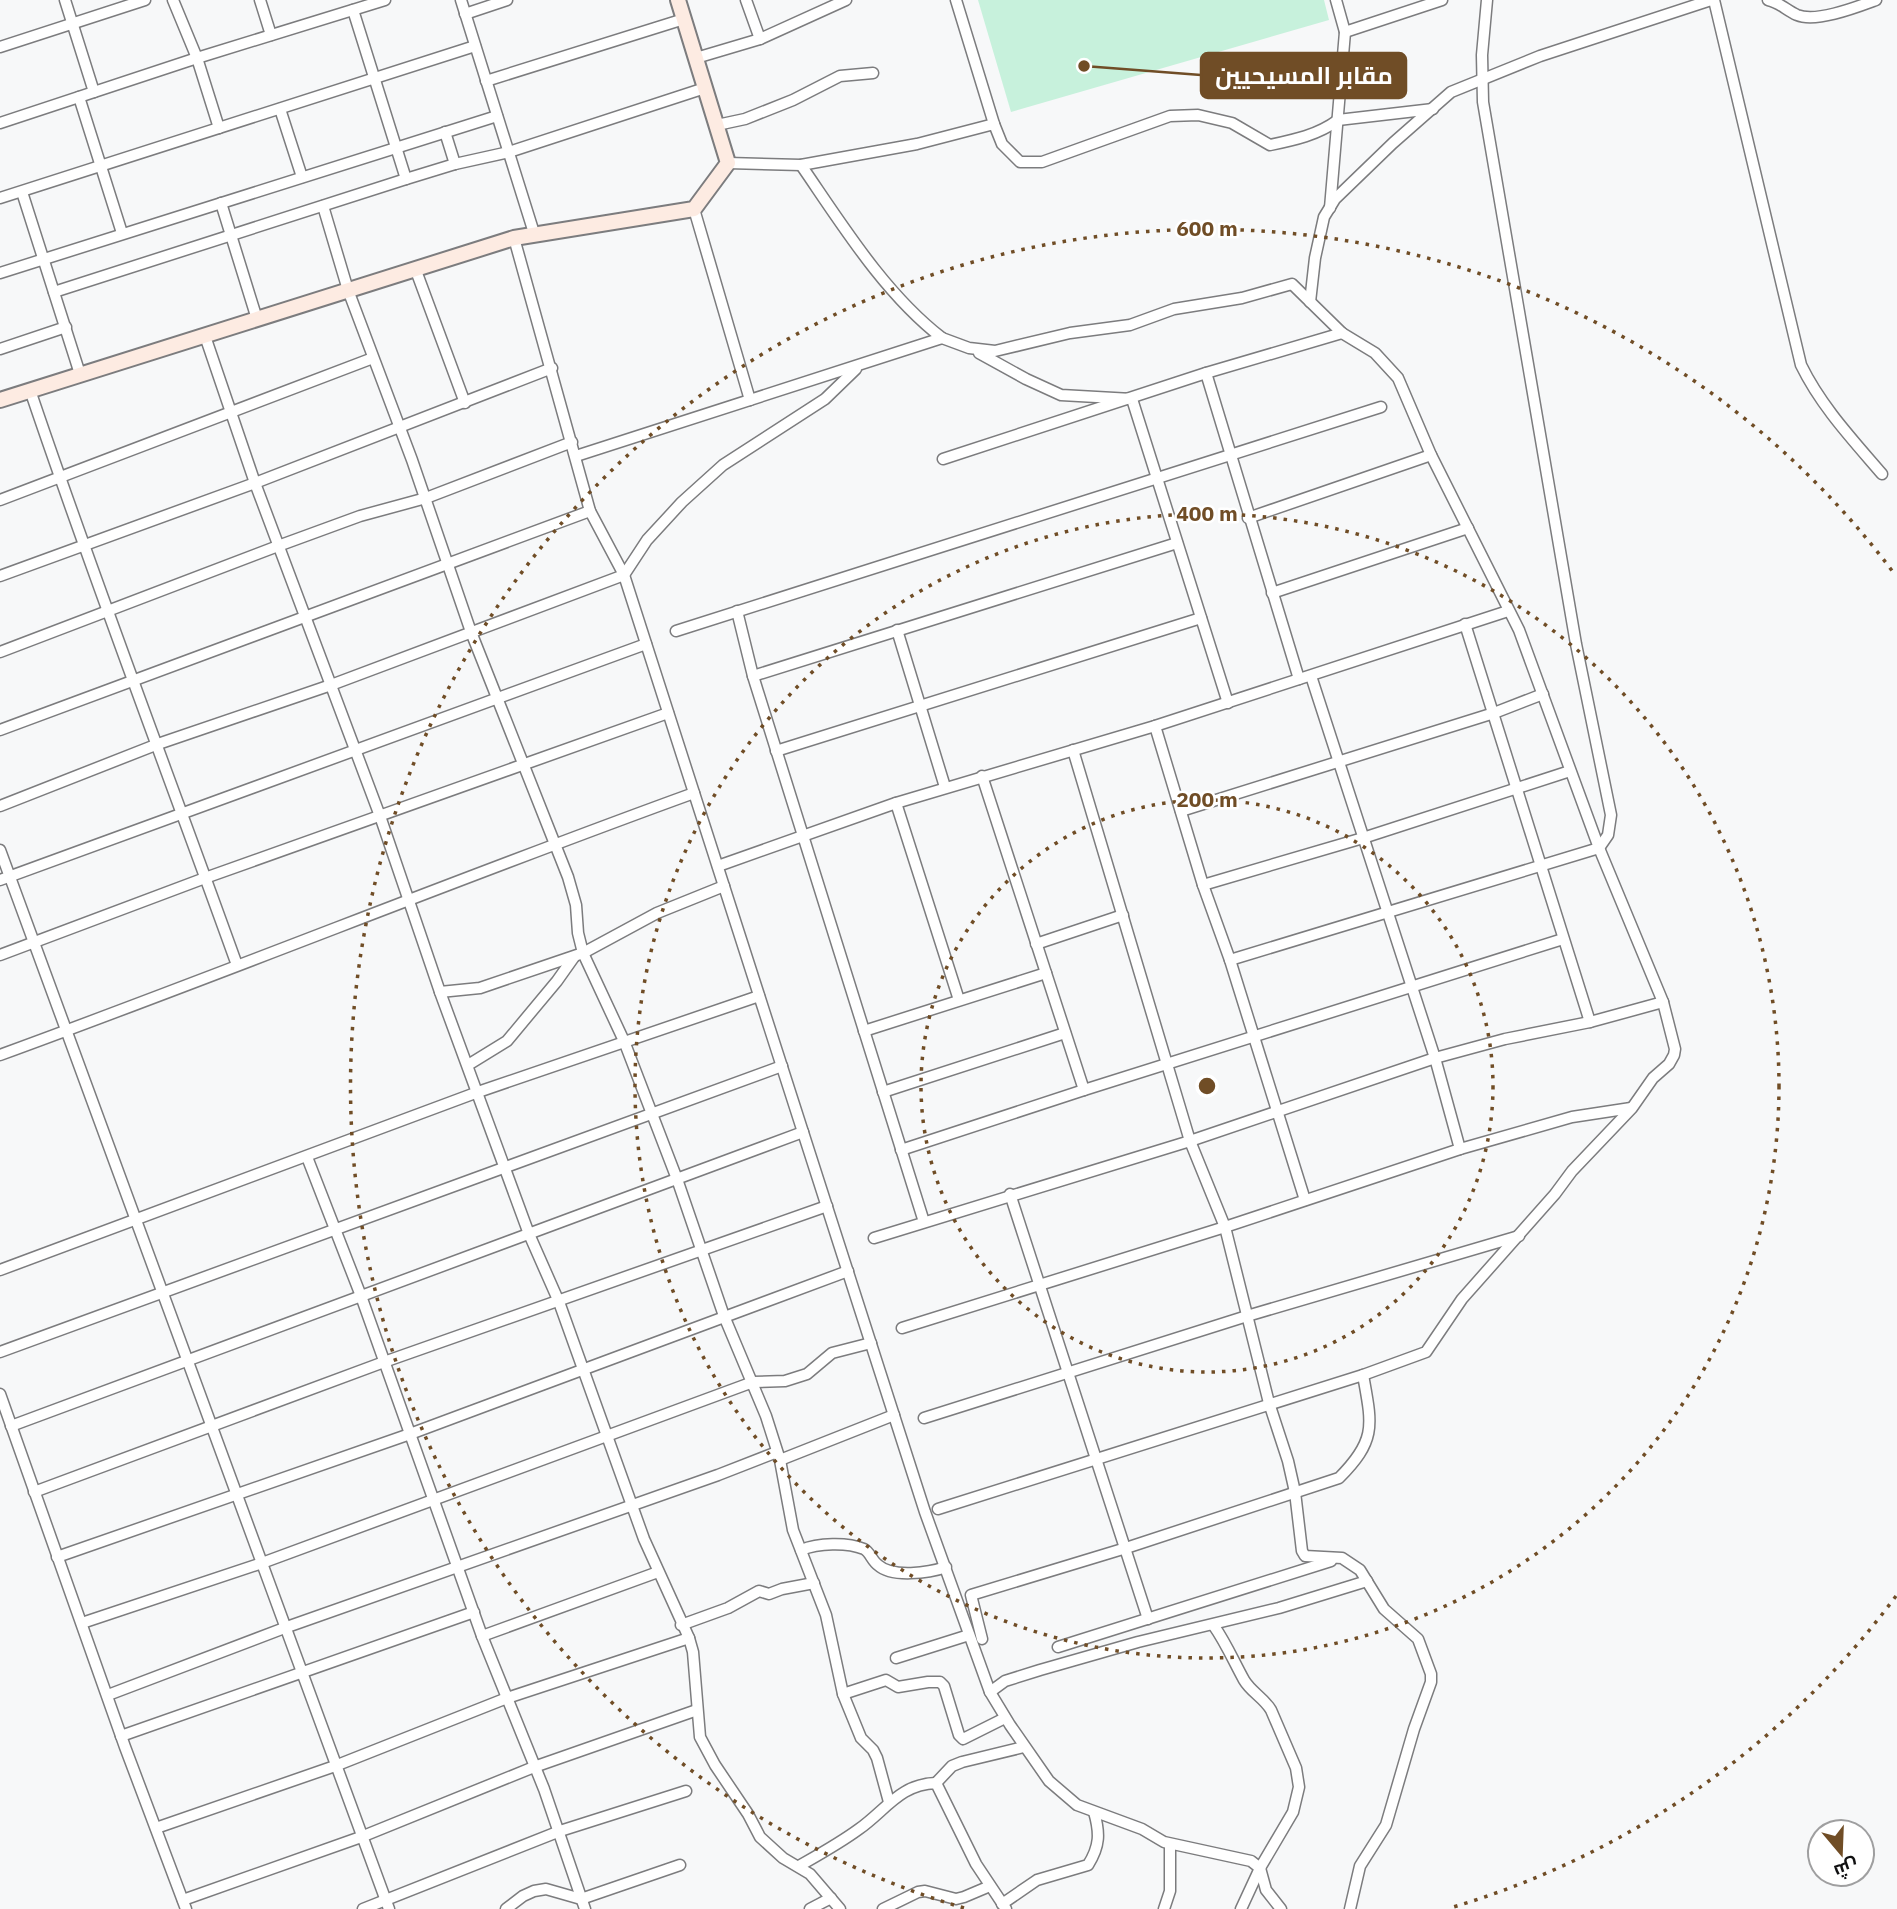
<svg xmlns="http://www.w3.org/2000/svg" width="1897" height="1909" font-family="'IBM Plex Sans',Cairo,sans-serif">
  <rect width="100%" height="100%" fill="#f7f8f9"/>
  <!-- green -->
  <polygon fill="#c7f1dc" points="978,0 1324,0 1329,20 1011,112"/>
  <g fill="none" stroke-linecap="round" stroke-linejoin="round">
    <defs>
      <g id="street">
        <polyline points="65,0 94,92"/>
        <polyline points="173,0 197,58 219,128"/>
        <polyline points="260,0 271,35"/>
        <polyline points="461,0 534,233"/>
        <polyline points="746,0 760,39"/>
        <polyline points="956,0 994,124"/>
        <path d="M1714,0L1801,365C1821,406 1852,439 1882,474"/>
        <path d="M1768,0C1779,2 1786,10 1797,15C1816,23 1857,7 1876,0"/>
        <polyline points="353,10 406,179"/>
        <polyline points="465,14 507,0"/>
        <polyline points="1345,32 1442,0"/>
        <polyline points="0,47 145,0"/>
        <polyline points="696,58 760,39 846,0"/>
        <polyline points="486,81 684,19"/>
        <polyline points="79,97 122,233"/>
        <polyline points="280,109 302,177"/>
        <polyline points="0,123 197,58 385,0"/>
        <polyline points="717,125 745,119 793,100 840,76 873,73"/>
        <polyline points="445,132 455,164"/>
        <path d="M728,163L801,165L917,144L994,124L1002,144L1020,162H1042L1170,116L1198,115L1232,123L1270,145C1294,140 1318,135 1338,120L1433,109"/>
        <path d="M801,165C843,226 884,293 942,338"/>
        <polyline points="22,192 80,374"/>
        <polyline points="0,198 475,46"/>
        <polyline points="221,203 257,319"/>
        <polyline points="323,206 348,290 412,460 471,632 568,877 576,905 578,933 583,953 624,1041 677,1179 724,1316 766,1416 780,1460 793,1530 826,1615 843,1694 861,1738 873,1750 877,1758 889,1802"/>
        <polyline points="1330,208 1345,32 1336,0"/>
        <polyline points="694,209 750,400"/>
        <polyline points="514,238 590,511 624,575 925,1512 990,1692 1010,1725 1049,1781 1077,1805 1142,1829 1164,1842 1251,1861 1260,1868 1266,1890 1281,1909"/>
        <polyline points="415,268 465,403"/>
        <polyline points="0,273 497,116"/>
        <polyline points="54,292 406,179 455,164 509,152 705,88"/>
        <polyline points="1310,302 1315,258 1324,217 1335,199 1393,143 1451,92 1540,56 1711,0"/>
        <polyline points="205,336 255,483 380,816 440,992 529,1234 559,1302 644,1539 689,1638 693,1652 700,1737 715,1765 748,1814 760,1837 783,1858 810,1874 840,1909"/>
        <polyline points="0,349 66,327"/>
        <polyline points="979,353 1026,379 1061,395 1132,399 1228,703"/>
        <polyline points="1206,373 1299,679"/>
        <path d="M30,390C95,583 168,773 237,965"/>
        <polyline points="576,456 942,338 969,348 995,351 1070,333 1130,325 1174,309 1242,298 1292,284 1342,333 1375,353 1398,378 1431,455 1519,630 1599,848 1663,1002 1675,1049 1674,1055 1669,1064 1653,1078 1632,1108 1572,1171 1555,1194 1462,1299 1426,1352 1363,1375 938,1509"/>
        <polyline points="943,459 1206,373 1342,333"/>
        <polyline points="0,500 373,358"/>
        <polyline points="1248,518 1431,455"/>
        <polyline points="0,576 255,483 552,368"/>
        <polyline points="1272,593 1468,528"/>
        <polyline points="737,611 753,676 924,1222"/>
        <polyline points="1465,624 1590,1022"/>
        <polyline points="897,630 945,787"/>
        <polyline points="676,631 1381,407"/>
        <polyline points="0,652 278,546 360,516 426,498 572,442"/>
        <polyline points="753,676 1177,543"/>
        <polyline points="1311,676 1435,1058 1460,1149"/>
        <polyline points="1155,726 1203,885 1230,960 1305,1200"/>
        <polyline points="0,730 590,511"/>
        <polyline points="1073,750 1190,1141 1225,1227 1269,1403 1288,1461 1295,1492 1302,1551 1305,1556 1342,1558 1360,1570 1384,1609 1418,1639 1431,1674 1431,1682 1414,1729 1386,1825 1360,1866 1350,1909"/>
        <polyline points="776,751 1201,618"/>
        <polyline points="982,776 1084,1090"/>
        <polyline points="896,803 959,1000"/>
        <polyline points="0,806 158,744 331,685 624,575 647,540 682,502 723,465 825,399 856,369"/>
        <polyline points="1181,811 1494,713 1543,694"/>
        <polyline points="0,850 389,1909"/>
        <polyline points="718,866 896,803 1155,726 1508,611"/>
        <polyline points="0,880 646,644"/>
        <polyline points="1203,885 1363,838 1570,771"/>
        <polyline points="1036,944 1123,915"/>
        <polyline points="0,955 205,878 668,713"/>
        <polyline points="1230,960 1599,848 1608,835 1611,815 1576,644 1483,102 1482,55 1487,0"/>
        <polyline points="440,992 480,988 583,953 657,913 724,886"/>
        <polyline points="864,1031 1046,973"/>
        <path d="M0,1055C233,970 462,877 694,793"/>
        <polyline points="468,1065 507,1041 557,981 574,957"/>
        <polyline points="883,1092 1065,1033"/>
        <polyline points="901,1150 1084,1090 1563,939"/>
        <polyline points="307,1157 361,1296 482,1636 544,1789 585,1909"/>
        <polyline points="1010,1194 1148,1619"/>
        <polyline points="874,1238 1190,1141 1435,1058 1505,1039 1590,1022 1663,1002"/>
        <polyline points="0,1270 478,1092 759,996"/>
        <polyline points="902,1328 1225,1227 1460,1149 1572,1117 1631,1108"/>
        <polyline points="0,1352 782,1066"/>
        <polyline points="0,1394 125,1747 186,1909"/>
        <polyline points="924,1418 1247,1316 1519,1236"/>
        <polyline points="11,1426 803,1132"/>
        <polyline points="780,1460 894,1415"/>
        <polyline points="34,1492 384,1362 827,1206"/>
        <path d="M801,1550C818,1543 847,1542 864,1549C870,1552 872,1561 878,1565C892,1578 929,1573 946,1567"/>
        <polyline points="57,1557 410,1434 848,1271"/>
        <polyline points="82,1623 262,1563 753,1382 785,1381 807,1374 832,1353 871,1343"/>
        <polyline points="681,1625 728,1608 759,1591 769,1594 782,1589 814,1583"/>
        <path d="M1214,1626C1226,1643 1234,1662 1244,1680C1251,1692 1264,1698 1271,1710L1296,1768L1299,1787L1293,1812L1260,1868L1241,1909"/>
        <polyline points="482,1636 658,1572"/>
        <path d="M982,1639L971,1595L1126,1548L1339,1478C1377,1440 1372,1425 1363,1375"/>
        <polyline points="1058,1647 1331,1561"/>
        <polyline points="896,1658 969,1635"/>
        <polyline points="990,1692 1005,1681 1040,1670 1138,1642 1279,1608 1367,1581"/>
        <polyline points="843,1694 886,1680 898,1687 928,1682 940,1682 944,1686 959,1735 963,1739 1005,1718"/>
        <polyline points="108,1695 287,1627 718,1475 777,1452"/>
        <polyline points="121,1736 474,1612"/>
        <polyline points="936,1783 952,1766 962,1762 1024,1747"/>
        <polyline points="156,1828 335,1766 507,1698 689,1638"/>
        <path d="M799,1866C820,1854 840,1843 859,1829C886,1810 900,1784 936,1783L976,1864L1006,1909"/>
        <polyline points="183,1900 361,1837 534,1767 697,1710"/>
        <path d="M1002,1904L1037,1880L1088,1865C1100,1846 1100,1833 1094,1812"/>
        <polyline points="363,1909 560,1831 686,1791"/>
        <polyline points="506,1909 523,1896 534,1891 546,1889 581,1899 680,1865"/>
        <polyline points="810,1909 831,1898"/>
        <polyline points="883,1909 918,1892 925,1891 956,1899 964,1897 990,1886"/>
        <polyline points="1164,1909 1170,1891 1170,1844"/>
      </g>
      <polyline id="secondary" points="0,400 514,238 694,209 728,163 678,0"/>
    </defs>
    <!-- street casing -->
    <use href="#street" stroke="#7c7c7e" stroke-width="13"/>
    <!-- secondary casing -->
    <use href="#secondary" stroke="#7c7c7e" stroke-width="18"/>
    <!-- street -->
    <use href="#street" stroke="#fff" stroke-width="10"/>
    <!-- secondary -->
    <use href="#secondary" stroke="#fdebe2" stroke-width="14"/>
  </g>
  <!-- distance rings -->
  <g fill="none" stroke="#704d26" stroke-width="3.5" stroke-dasharray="3.5 7">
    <circle cx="1207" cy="1086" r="286"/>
    <circle cx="1207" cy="1086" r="572"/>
    <path d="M1896 1596A857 857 0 0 1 1450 1908M964 1908A857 857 0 1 1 1896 576"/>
  </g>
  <circle cx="1207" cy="1086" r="10" fill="#704d26" stroke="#fff" stroke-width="3.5"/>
  <g font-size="21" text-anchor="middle" font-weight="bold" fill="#704d26" stroke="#fff" stroke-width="5" stroke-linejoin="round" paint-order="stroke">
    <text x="1207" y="236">600 m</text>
    <text x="1207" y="521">400 m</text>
    <text x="1207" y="807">200 m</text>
  </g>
  <!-- callouts -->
  <path fill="none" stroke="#704d26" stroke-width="2.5" d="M1084 66L1201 75"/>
  <circle fill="#704d26" stroke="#fff" stroke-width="2.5" cx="1084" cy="66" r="7"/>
  <rect fill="#704d26" stroke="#704d26" stroke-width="2.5" x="1201" y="53" width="205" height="45" rx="7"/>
  <g font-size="24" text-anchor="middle" font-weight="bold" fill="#fff">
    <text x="1304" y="84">مقابر المسيحيين</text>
  </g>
  <!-- north arrow -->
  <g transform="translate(1841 1853) rotate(161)"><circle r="33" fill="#ffffff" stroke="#9f9fa0" stroke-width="2"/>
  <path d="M0-5L12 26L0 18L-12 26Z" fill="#704d26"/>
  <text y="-10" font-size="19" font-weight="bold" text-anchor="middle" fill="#101011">ش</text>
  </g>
</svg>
